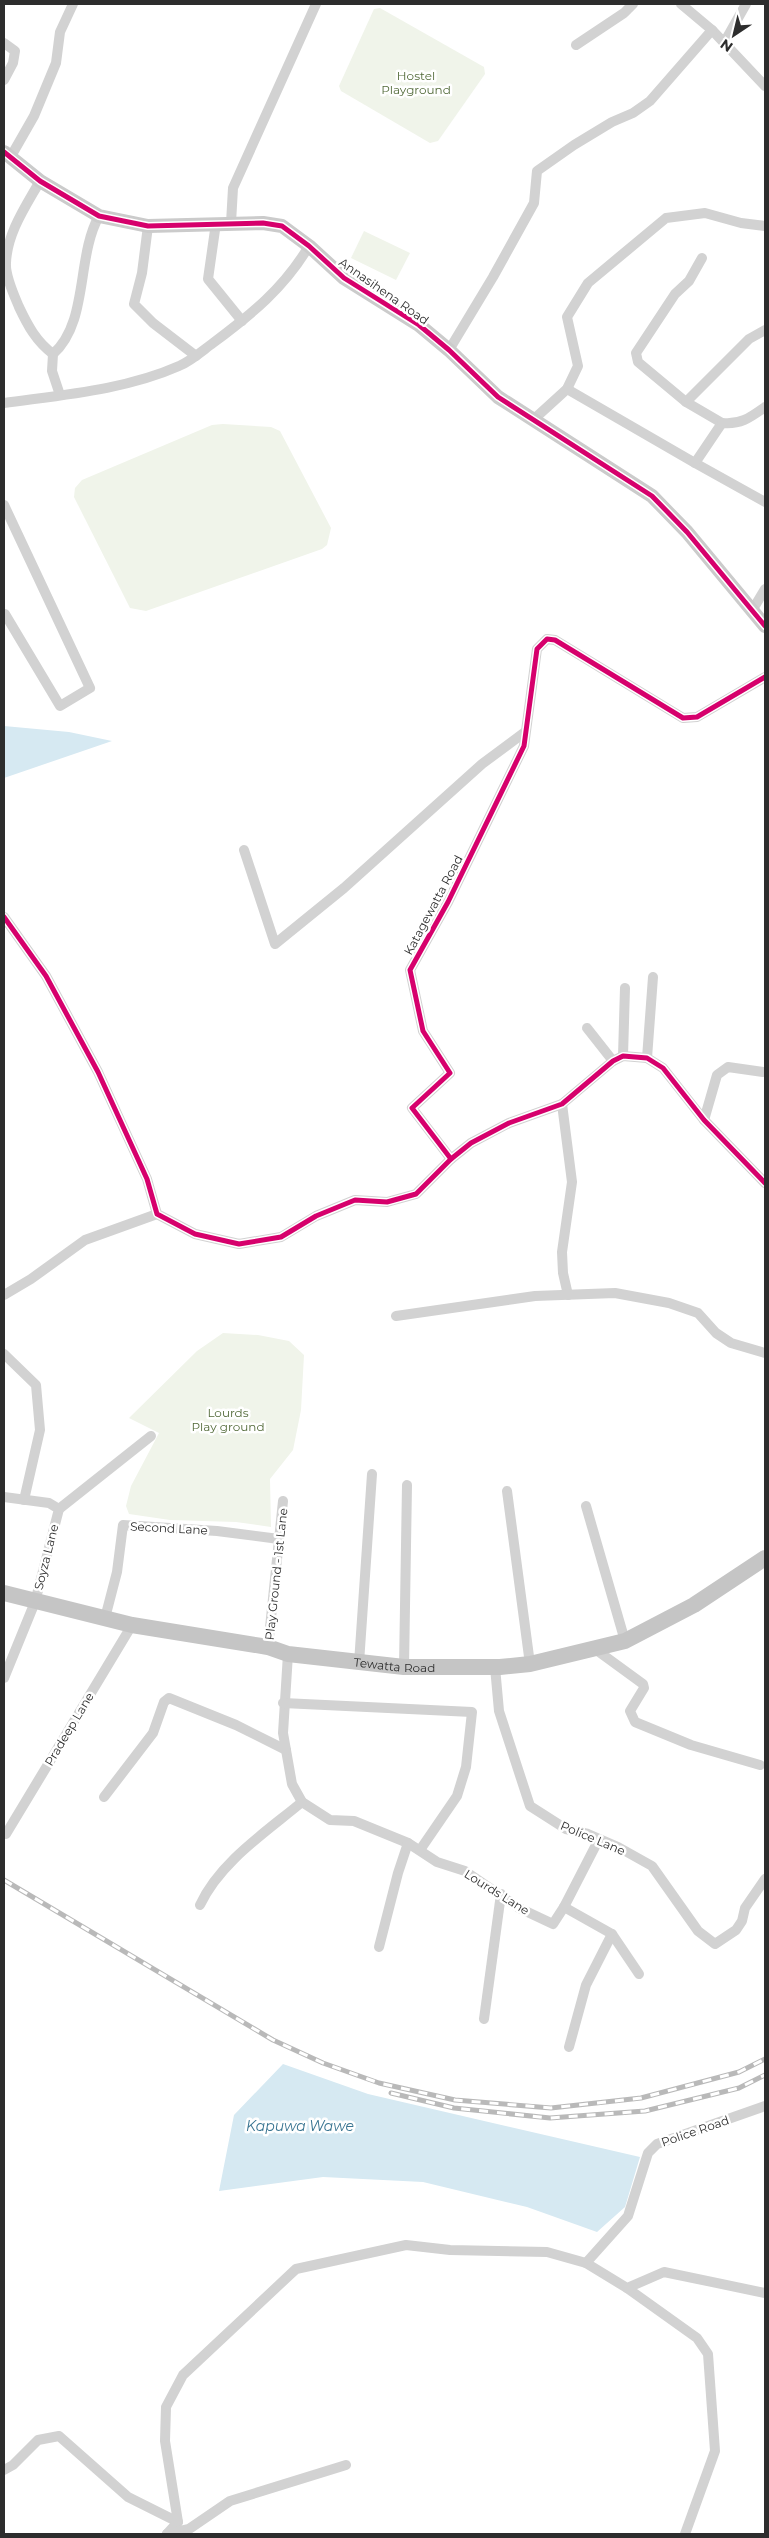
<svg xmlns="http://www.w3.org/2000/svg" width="769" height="2538" font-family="Montserrat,sans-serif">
  <rect width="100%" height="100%" fill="#fff"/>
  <!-- green -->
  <g fill="#f0f4ea">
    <polygon points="380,8 484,67 485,74 438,141 430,143 341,91 339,86 374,9"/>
    <polygon points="364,231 410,253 396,280 351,258"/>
    <polygon points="223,424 271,427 280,431 331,528 327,545 322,549 146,611 130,608 74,497 75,488 82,480 212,425"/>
    <polygon points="223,1333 258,1335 289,1341 304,1355 301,1410 293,1450 270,1479 271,1527 236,1522 170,1520 129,1514 126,1506 131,1486 159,1433 129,1418 197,1351"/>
  </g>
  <!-- water -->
  <g fill="#d6e9f2">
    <polygon points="4,726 69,732 112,741 4,778"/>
    <polygon points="283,2064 368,2094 640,2157 625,2207 597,2232 527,2207 423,2182 323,2177 219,2191 234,2115"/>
  </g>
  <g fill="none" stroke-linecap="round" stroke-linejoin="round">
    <!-- street -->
    <g stroke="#d2d2d2" stroke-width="10">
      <polyline points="681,4 712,30 765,86"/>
      <polyline points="4,43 15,51 13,63 4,80"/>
      <polyline points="724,43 746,4"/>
      <polyline points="576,45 624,13 633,4"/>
      <polyline points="10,158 34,116 56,63 60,32 73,4"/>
      <path d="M40,181C26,206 7,233 6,263C5,276 14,295 19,307C28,326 36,341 53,354"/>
      <polyline points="216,223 208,279 242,321"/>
      <polyline points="231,223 233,188 316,4"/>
      <polyline points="148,226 142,273 134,304 153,323 196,356"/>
      <polyline points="702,258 689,281 675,294 636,353 638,362 686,402 722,423 695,463 765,502"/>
      <polyline points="449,350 493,277 534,203 537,171 574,145 612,122 633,113 650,101 712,30"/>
      <polyline points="567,389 695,463"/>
      <path d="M60,395L52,371L53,354C89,322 76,257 99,216"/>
      <polyline points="686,402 749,339 765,330"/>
      <path d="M4,403C61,395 125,390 179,366C191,361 202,351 213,343C252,314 284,288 309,246"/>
      <polyline points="533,420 567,389 578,366 567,317 588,283 666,218 705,213 741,223 765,226"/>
      <path d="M722,423C741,425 751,417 765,407"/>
      <polyline points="4,505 90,688 60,706 5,614"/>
      <polyline points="753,609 765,589"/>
      <polyline points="765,677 697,717 683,718 555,640 547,639 537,649 524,746 448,902 410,970 423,1031 450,1073 412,1108 451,1159 471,1143 509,1123 562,1104 613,1061 623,1056 647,1058 663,1068 704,1120 765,1183"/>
      <polyline points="244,850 275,944 344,888 482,764 525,732"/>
      <polyline points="4,917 46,976 98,1072 147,1179 157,1214 195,1234 239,1244 281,1237 316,1216 355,1200 387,1202 416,1194 451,1159"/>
      <polyline points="587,1028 613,1061"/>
      <polyline points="623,1056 625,988"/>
      <polyline points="647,1058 653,977"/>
      <polyline points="562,1104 572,1182 562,1252 563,1273 568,1295"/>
      <polyline points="704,1120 717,1075 728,1067 763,1072"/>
      <polyline points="4,1295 31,1279 85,1240 157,1214"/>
      <polyline points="396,1316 535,1296 615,1293 669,1303 698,1313 716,1333 731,1343 765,1353"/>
      <polyline points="4,1354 36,1385 40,1430 24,1500"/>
      <polyline points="507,1491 530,1664"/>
      <polyline points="4,1497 49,1503 59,1509 35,1602 4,1678"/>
      <polyline points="586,1506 625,1641"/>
      <polyline points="59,1509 151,1436"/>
      <polyline points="105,1618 117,1572 123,1525 217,1531 279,1539"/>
      <polyline points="268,1647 283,1501"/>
      <polyline points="595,1649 643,1684 644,1688 630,1711 635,1722 691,1745 760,1765"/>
      <polyline points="288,1654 283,1733 292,1784 302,1802 330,1820 354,1821 408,1843 437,1862 465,1871 519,1908 553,1924 564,1907 598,1841"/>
      <polyline points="359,1663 372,1474"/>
      <polyline points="404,1667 407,1485"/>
      <polyline points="495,1667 499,1711 530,1806 566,1829 588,1834 618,1847 652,1866 698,1931 715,1944 736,1930 742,1921 745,1908 765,1879"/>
      <polyline points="283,1703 472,1712 466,1767 457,1796 420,1850"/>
      <polyline points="104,1797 153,1733 164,1702 169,1698 236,1725 286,1750"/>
      <polyline points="6,1834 132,1625"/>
      <path d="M200,1905C220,1862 266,1832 302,1802"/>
      <polyline points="564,1907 612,1934 586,1985 569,2047"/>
      <polyline points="612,1934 639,1974"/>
      <polyline points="379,1947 398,1873 408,1843"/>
      <polyline points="484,2019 501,1894"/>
      <polyline points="765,2106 657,2144 648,2153 628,2216 586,2263 627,2288 664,2272 765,2293"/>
      <polyline points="627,2288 697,2338 708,2354 715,2451 685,2534"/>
      <polyline points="4,2470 13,2465 38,2440 59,2436 128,2497 178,2522"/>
      <polyline points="167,2534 178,2522 165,2441 166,2407 183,2375 296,2269 406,2245 450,2250 547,2252 586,2263"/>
      <polyline points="167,2534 189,2529 230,2501 346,2465"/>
    </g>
    <!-- secondary -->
    <polyline stroke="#cbcbcb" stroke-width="14" points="4,152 40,181 99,216 148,226 263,223 282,226 309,246 344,278 419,325 449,350 498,397 652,496 687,532 765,626"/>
    <!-- primary -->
    <path stroke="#c5c5c5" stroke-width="16" id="s1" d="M4,1593L132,1625L268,1647L288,1654L404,1667H500L530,1664L625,1641L694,1605L765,1558"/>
    <defs>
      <g id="rail">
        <polyline points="4,1880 273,2040 323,2063 379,2083 455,2100 551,2108 641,2098 739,2072 765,2059"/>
        <polyline points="391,2093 454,2108 550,2118 645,2111 739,2088 765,2075"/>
      </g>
    </defs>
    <!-- rail casing -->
    <use href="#rail" stroke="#b9b9b9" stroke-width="5"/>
    <!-- rail -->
    <use href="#rail" stroke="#fff" stroke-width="3" stroke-dasharray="9" stroke-linecap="butt"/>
    <defs>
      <g id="cycleway">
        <polyline points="4,152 40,181 99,216 148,226 263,223 282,226 309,246 344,278 419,325 449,350 498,397 652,496 687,532 765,626"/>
        <polyline points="765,677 697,717 683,718 555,640 547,639 537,649 524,746 448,902 410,970 423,1031 450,1073 412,1108 451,1159 471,1143 509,1123 562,1104 613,1061 623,1056 647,1058 663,1068 704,1120 765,1183"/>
        <polyline points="4,917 46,976 98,1072 147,1179 157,1214 195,1234 239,1244 281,1237 316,1216 355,1200 387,1202 416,1194 451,1159"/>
      </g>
    </defs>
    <!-- cycleway casing -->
    <use href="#cycleway" stroke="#fff" stroke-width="8"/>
    <!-- cycleway -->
    <use href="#cycleway" stroke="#d6006c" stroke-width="5"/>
  </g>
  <g text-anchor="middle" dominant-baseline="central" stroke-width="5" stroke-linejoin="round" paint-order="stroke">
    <!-- park labels -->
    <g font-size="12" fill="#526a39" stroke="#fff">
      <text x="416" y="75">Hostel<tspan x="416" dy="14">Playground</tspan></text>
      <text x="228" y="1412">Lourds<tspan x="228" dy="14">Play ground</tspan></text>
    </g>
    <!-- street labels -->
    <g font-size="12" fill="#2d2d2d" stroke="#fff">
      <text transform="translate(384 291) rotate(35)">Annasihena Road</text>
      <text transform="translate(433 905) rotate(-62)">Katagewatta Road</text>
      <text transform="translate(169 1528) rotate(3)">Second Lane</text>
      <text transform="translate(46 1557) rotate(-76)">Soyza Lane</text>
      <text transform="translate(276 1574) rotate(-84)">Play Ground - 1st Lane</text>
      <text stroke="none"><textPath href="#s1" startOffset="398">Tewatta Road</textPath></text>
      <text transform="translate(69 1729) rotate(-59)">Pradeep Lane</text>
      <text transform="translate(593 1838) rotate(23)">Police Lane</text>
      <text transform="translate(497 1892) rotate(32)">Lourds Lane</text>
      <text transform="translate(695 2131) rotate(-19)">Police Road</text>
    </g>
    <!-- water labels -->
    <g font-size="14" font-style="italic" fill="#387491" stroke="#fff">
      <text x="300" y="2126">Kapuwa Wawe</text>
    </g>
  </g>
  <!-- border -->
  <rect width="769" height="2538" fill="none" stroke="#2d2d2d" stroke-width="10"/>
  <!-- north arrow -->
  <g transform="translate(734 35) rotate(215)" stroke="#ffffff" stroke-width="4" paint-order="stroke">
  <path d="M0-4L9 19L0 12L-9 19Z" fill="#2d2d2d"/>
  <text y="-8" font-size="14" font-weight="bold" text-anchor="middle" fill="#2d2d2d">N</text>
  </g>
</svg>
